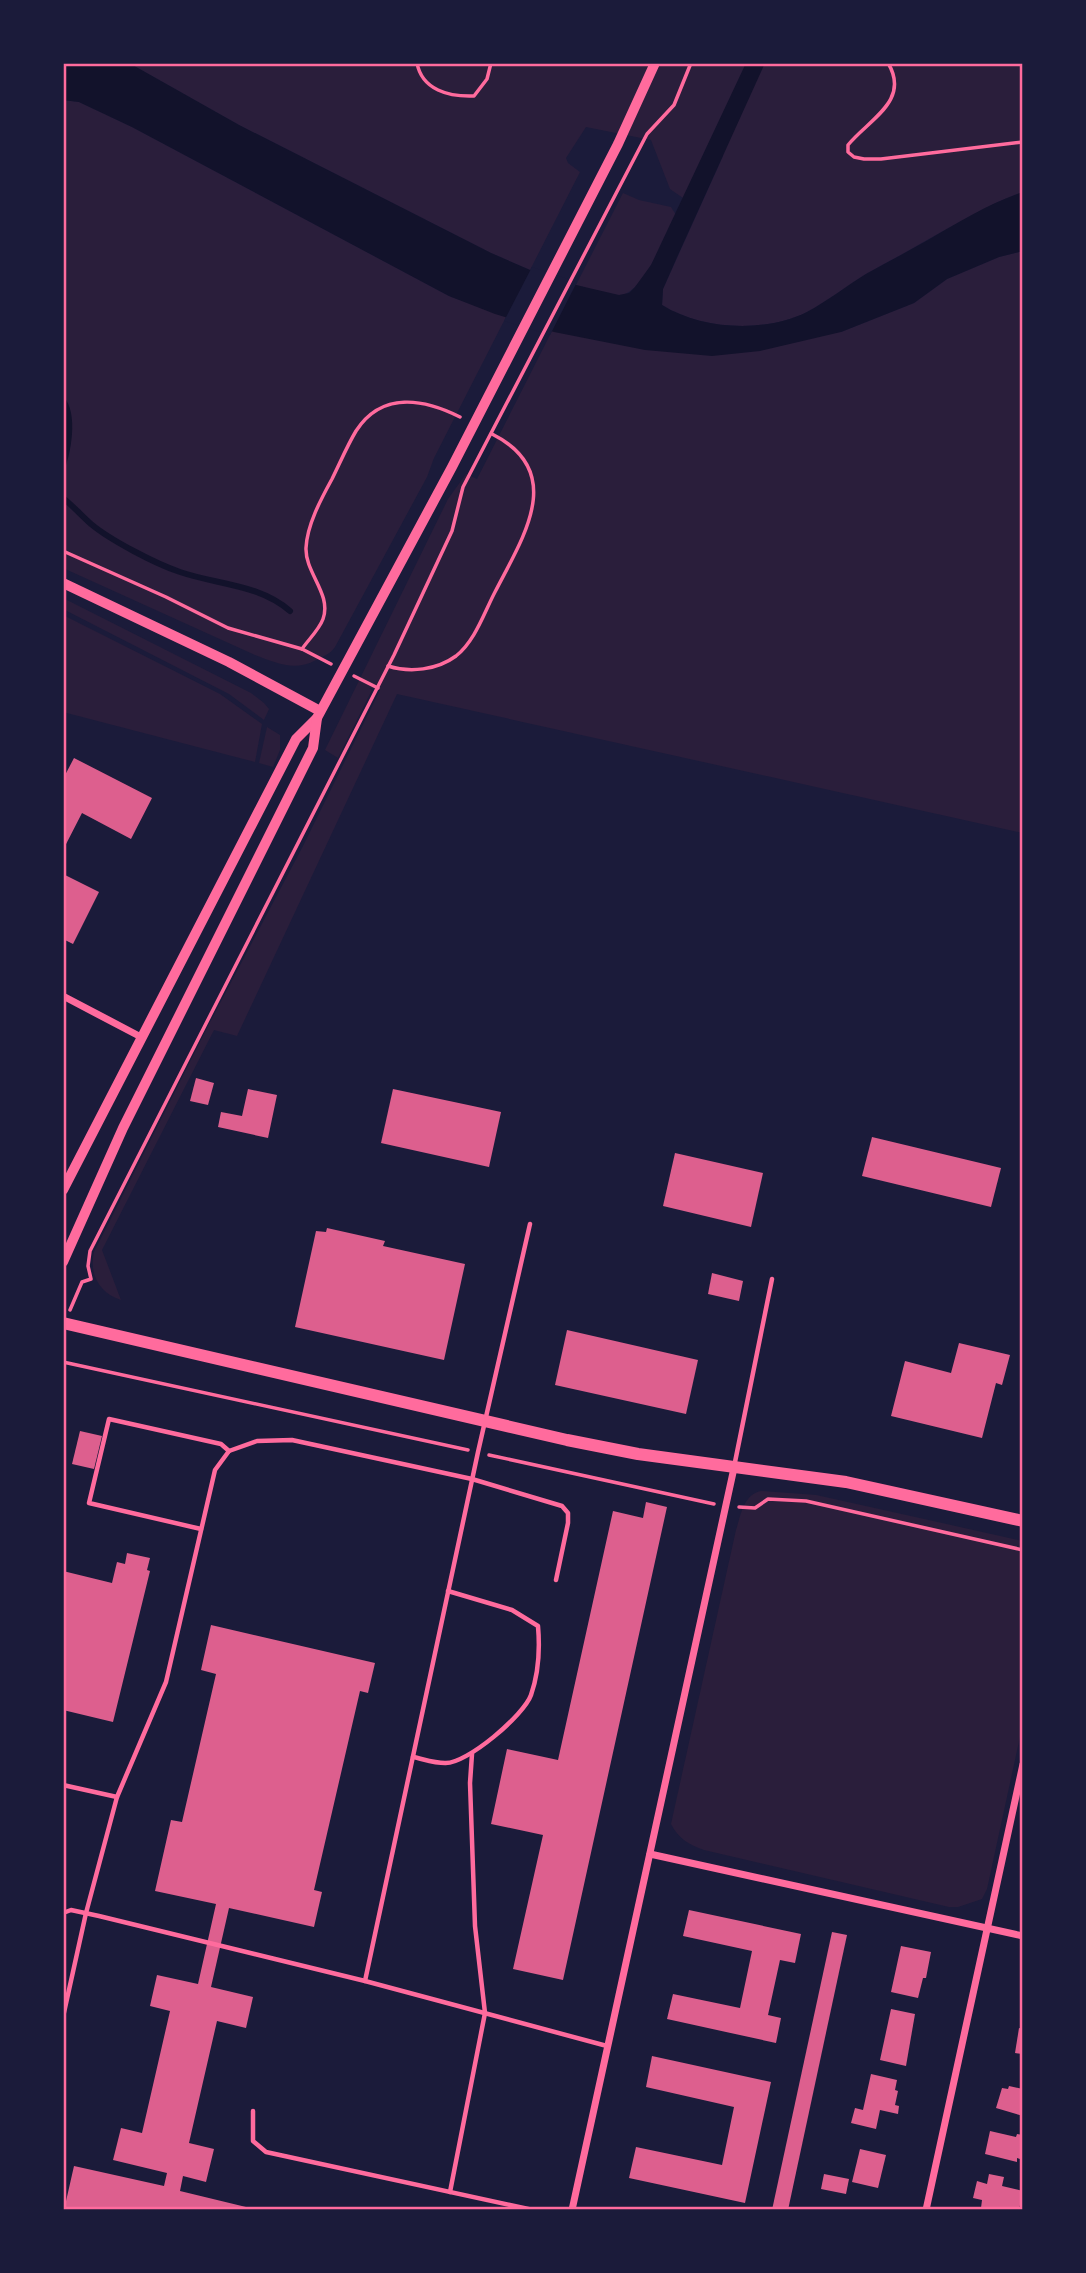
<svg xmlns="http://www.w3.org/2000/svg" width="1086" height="2273" font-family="'Zilla Slab',serif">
  <rect width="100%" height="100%" fill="#1b1b3a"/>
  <!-- green -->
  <g fill="#2a1e3b">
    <path d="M129,63H1023V192C988,204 959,223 927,240C907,252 886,263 866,274C846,286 828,301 807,312C765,333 702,330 662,305L663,289L723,156L705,152L683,198L670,189L651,140L586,127L566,158L568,163L580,172L530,270L491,253L239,125Z"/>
    <path d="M63,100L79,102L132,127L449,296L506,317L434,458L427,477L335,647C330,654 324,656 316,660C294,672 277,663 255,655L63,568Z"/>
    <path d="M623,193L639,200L671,207L676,215C666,234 643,294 620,295C606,296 589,288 576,285Z"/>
    <path d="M1023,251V833L397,694L237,1036L214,1030L102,1250L121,1300C99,1293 89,1274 94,1252L209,1024L303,846L380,690L369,688L372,690L338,758L325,750L448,499L466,474L477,479L552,331L841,332L914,303L947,279L999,257Z"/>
    <polygon points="63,598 251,693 264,703 269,709 264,720 229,694 63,609"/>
    <polygon points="63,615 220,694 262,724 255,762 63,712"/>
    <polygon points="267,727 280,735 280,750 273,767 259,763"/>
    <path d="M761,1491L816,1495L1023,1541V1723L987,1889L982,1899L958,1907H949L704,1850C689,1845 678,1838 671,1824L736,1530C741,1515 743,1495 761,1491Z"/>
  </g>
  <!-- water -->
  <g fill="#12122b">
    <path d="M63,63H129L239,125L491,253L530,270L576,285L619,295L629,293L635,287L651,265L746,63H765L678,255L663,289L662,305C702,330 765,333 807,312C828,301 846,286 866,274C886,263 907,252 928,240C959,222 988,204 1023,192V251L999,257L947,279L914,303L841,332L760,351L712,356L645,350L554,332L495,314L449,296L132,127L79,102L63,100Z"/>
    <path d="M63,396C79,412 71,455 63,473Z"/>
  </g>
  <!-- pier -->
  <polygon fill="#1b1b3a" points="532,267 577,282 550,335 504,321"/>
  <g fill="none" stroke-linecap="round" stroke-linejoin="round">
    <!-- stream -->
    <path stroke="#12122b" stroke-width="6" d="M63,498C73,506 81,515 91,524C110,540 156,564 180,572C218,585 259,584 290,611"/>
  </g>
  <!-- building -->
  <g fill="#dd5f8e">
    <polygon points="74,758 152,798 131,839 82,813 63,850 63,779"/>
    <polygon points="63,874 99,892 73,944 63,939"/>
    <polygon points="196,1078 214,1083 208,1105 190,1101"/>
    <polygon points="248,1089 277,1095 268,1138 218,1127 221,1112 242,1116"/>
    <polygon points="393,1089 501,1112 489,1167 381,1143"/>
    <polygon points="872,1137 1001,1168 991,1207 862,1176"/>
    <polygon points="675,1153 763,1173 751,1227 663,1206"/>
    <polygon points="327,1228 385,1241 383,1246 465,1264 444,1360 295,1327 316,1231 326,1232"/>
    <polygon points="712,1273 743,1281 739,1301 708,1294"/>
    <polygon points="567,1330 698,1360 686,1414 555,1385"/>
    <polygon points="959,1343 1010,1355 1002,1385 996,1383 982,1438 891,1416 905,1361 951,1373"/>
    <polygon points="80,1431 102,1436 94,1469 72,1464"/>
    <polygon points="646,1502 667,1507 563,1980 513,1969 543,1835 491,1824 507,1749 558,1760 613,1511 643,1518"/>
    <polygon points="127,1553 150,1558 147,1570 150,1571 113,1722 63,1710 63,1571 112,1583 117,1562 125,1564"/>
    <polygon points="211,1625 375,1663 368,1693 360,1691 314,1890 322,1892 314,1927 229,1908 211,1987 253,1997 246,2028 217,2021 189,2143 214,2149 206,2182 183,2176 180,2191 246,2207 245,2210 64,2210 74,2166 164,2186 167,2173 113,2160 121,2128 142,2133 170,2011 150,2006 157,1975 198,1984 216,1904 155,1891 171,1820 182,1822 216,1674 201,1670"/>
    <polygon points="689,1910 801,1934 795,1963 780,1960 768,2015 781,2018 776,2043 667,2019 673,1994 740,2008 752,1951 683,1936"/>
    <polygon points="832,1932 847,1935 788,2210 772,2210"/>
    <polygon points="901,1946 931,1952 926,1978 923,1978 918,1998 891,1992"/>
    <polygon points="891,2009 915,2014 906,2066 880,2060"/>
    <polygon points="1019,2028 1023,2029 1023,2054 1015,2053"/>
    <polygon points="652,2056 771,2082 745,2203 629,2178 636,2147 722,2165 734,2107 646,2087"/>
    <polygon points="871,2074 897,2080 895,2090 898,2091 895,2105 899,2106 898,2114 880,2110 876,2129 851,2123 855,2108 863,2110"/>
    <polygon points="1009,2086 1023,2089 1023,2116 996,2108 1002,2088 1008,2089"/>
    <polygon points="990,2131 1016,2137 1017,2134 1023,2135 1023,2160 1017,2158 1017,2162 985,2154"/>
    <polygon points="860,2149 886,2155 878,2188 852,2182"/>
    <polygon points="824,2174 849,2179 846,2194 821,2189"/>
    <polygon points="989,2174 1004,2177 1002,2186 1023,2191 1019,2210 981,2208 982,2200 973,2198 977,2181 987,2184"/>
  </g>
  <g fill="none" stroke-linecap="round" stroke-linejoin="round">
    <!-- path -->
    <g stroke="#ff6b9d" stroke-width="3.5">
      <path d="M417,63C422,90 449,97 474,96L487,79L491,63"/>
      <path d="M888,63C911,101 868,120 848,145V152L854,157L864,159H881L1023,142"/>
      <polyline points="63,551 166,597 228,628 302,649 331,664"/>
      <path d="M302,649C308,640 319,630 323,619C332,594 305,573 306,548C307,525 321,499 332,479C340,463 347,446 356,431C382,391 424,399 460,417"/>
      <path d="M388,666C410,673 437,670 456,656C475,641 484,613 495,592C522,539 568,472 492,434"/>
      <polyline points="354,676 378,688"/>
      <polyline points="70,1310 82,1282 91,1279 88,1266 90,1251 394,655 452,531 463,487 647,134 674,105 691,63"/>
      <polyline points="63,1362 468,1450"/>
      <polyline points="489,1455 714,1504"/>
      <polyline points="739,1507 755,1508 768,1499 806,1501 1023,1550"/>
    </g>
    <!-- service -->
    <g stroke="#ff6b9d" stroke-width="4.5">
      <polyline points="734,1467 772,1279"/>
      <polyline points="201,1529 89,1503 109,1419 221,1444 229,1451"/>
      <path d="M413,1757C423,1759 434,1763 445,1763C467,1764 524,1715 531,1695C539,1672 540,1649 538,1626L512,1610L448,1591"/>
      <polyline points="63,1785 117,1797"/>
      <polyline points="63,1913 71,1910 99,1916 365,1981 607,2046"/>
      <polyline points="365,1981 478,1452 530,1224"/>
      <polyline points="63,2017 86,1913 117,1797 166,1682 215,1470 229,1451 257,1441 292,1440 472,1479 562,1506 568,1513 568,1523 556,1580"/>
      <polyline points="253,2111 253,2141 266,2152 533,2210"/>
      <polyline points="450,2192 485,2013 475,1926 470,1783 472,1754"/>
    </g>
    <!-- minor -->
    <g stroke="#ff6b9d" stroke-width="7">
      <polyline points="63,996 141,1037"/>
      <polyline points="650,1854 1023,1936"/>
      <polyline points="572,2210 734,1468"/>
      <polyline points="926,2210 1023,1764"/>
    </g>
    <!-- tertiary -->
    <g stroke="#ff6b9d" stroke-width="10">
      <polyline points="63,583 229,662 320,711"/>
      <polyline points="63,1190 296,739 317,718 452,467 618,144 655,63"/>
      <polyline points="63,1262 123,1128 313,748 317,718"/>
    </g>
    <!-- secondary -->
    <polyline stroke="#ff6b9d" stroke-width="12" points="63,1323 567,1440 638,1454 846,1482 1023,1521"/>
  </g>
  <!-- border -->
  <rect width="1086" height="2273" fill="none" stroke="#1b1b3a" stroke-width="130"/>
  <rect x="65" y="65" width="956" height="2143" fill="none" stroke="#ff6b9d" stroke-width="2.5"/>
</svg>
